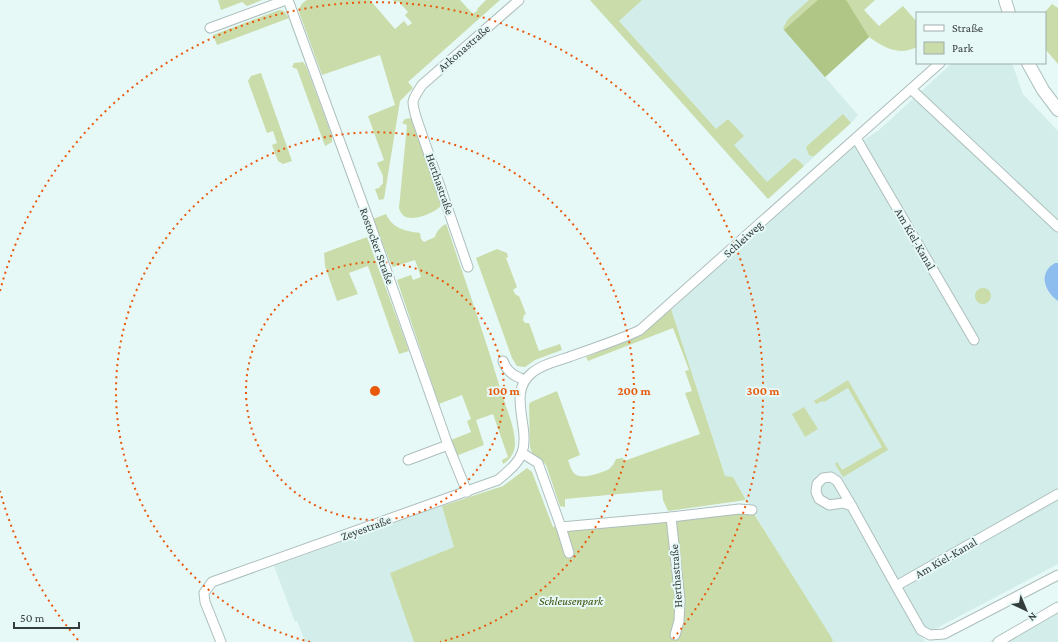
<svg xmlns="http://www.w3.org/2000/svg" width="1058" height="642" font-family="'Crimson Pro',serif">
  <rect width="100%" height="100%" fill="#e6f9f7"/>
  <!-- built -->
  <g fill="#d3eeea">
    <polygon points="590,0 846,0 869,37 825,77 858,115 851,123 768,199"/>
    <polygon points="952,63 1012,63 1023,94 1058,131 1058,564 922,636 925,642 832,642 833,640 831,638 752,510 733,477 725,477 671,310 844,153 879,130"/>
    <polygon points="442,506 456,551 515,642 303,642 304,639 297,621 295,622 274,566"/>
    <polygon points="1058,602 1058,642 989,642"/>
  </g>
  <!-- green -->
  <g fill="#cadca9">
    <polygon points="218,0 262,0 247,6 242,2 221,10"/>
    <path d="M307,0H370L395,29L404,21L408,26L412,23L405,15L408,12L398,1L395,3L393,0H460L473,14L478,10L477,9L486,0H500L408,82L413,88L400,101L384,199L379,200L375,189L379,188L383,183V176L377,163L384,160L368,116L395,105L380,55L322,75L299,12C300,5 302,3 307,0Z"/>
    <polygon points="590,0 642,0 619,21 716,129 728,119 744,136 734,145 767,182 794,158 799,161 804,166 768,199"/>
    <path d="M809,0H875L864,10L879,26L903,6L917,22V47C898,56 885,48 869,37L825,77L783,28L788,19Z"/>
    <polygon points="1052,4 1058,8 1058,64 1045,49 1045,13 1044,13"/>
    <polygon points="279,10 284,11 289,18 217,45 213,35"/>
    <polygon points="303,62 306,66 332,136 332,142 325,146 297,69 292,67 294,63"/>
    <polygon points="261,73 292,161 283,164 278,161 272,145 277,143 273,131 267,133 248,81 251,76"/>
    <polygon points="843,114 851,123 814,156 810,156 808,153 806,147"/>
    <path d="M412,118L441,199L440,207C433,213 413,222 404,216C402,215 400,211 399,208L407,125L402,123L405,119Z"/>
    <path d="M386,214C393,229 405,231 420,233L421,239L424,242L435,237C436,232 441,226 446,224L447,226C465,281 485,336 501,391C506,408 515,427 515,444C515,452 510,460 503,464L502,460L508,457L493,414L476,420L484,445L456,456L451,440L471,432L467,421L471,419L462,395L439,404L397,280L411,275L413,280L421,277L415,260L393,267L390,262L373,219Z"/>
    <polygon points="367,237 409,351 399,354 368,266 349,273 358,294 337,301 325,266 324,253"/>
    <polygon points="497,249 507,253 508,257 506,258 517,287 513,290 516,295 519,296 526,314 524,315 523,320 525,323 529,323 539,351 560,344 562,350 535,360 525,367 517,366 512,358 476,258"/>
    <circle cx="983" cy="296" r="8"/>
    <path d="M671,309L725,476L733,477L746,500L668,511L663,500L662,490L565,499V507L560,506L546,465C539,456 533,459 530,447L529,404L531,402L557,391L580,455L568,460C570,465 571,471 575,474C581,480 602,473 609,469C613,466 614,463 616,459L623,458L624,461L700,434L685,393L692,391L685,371L689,370L673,328L588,361L586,357L640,336Z"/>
    <polygon points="848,380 888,450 843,477 835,464 837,462 842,470 882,447 848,388 824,402 822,401 816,404 814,401"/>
    <polygon points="804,407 818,429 805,437 792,414"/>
    <polygon points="527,468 532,472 553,527 560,524 739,509 754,514 833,640 832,642 414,642 390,573 454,547 442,506 503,486"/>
  </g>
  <!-- forest -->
  <polygon fill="#afc687" points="818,0 846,0 869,37 825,77 784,30"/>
  <!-- water -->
  <path fill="#8dbdee" d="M1055,263H1058V301C1044,291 1038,273 1055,263Z"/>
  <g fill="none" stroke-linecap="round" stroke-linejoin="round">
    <defs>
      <g id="street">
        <polyline points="288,0 369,221 448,445 467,492"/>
        <polyline points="210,28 286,0"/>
        <polyline points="911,89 1058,227"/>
        <polyline points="856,138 974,340"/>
        <path d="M468,267L417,120C411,100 411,102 422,85L519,0"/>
        <path d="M503,361C507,372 514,376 525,380"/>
        <polyline points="522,453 538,463 561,527 569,553"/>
        <polyline points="408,460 448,445"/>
        <polyline points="1058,494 896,586 921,630 930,635 944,634 1058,575"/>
        <polyline points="852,506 843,503 829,505 819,499 816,492 817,484 823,478 831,477 837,481 850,503 896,586"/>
        <polyline points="671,517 680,600 679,621 675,635"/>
        <polyline points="561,527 671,517 739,509 752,510"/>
        <path d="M221,642L205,602L204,593L212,582L498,480C507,472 518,464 522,453C531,427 506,392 533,372C543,364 557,361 569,357C593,348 617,341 640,330L940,63"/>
        <polyline points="998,642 1058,607"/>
      </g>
      <g id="secondary">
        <polyline points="1005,0 1009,13"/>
        <polyline points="1028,63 1043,90 1058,110"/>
      </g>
    </defs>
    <!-- street casing -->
    <use href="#street" stroke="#adbfbd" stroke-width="11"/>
    <!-- secondary casing -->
    <use href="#secondary" stroke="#adbfbd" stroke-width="14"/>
    <!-- street -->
    <use href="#street" stroke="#fff" stroke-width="9"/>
    <!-- secondary -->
    <use href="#secondary" stroke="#fff" stroke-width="12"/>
  </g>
  <!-- distance rings -->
  <g fill="none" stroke="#e8590c" stroke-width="2" stroke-dasharray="2 4">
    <circle cx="375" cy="391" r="129"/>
    <path d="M310 642A259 259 0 1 1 440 642"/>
    <path d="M78 640A388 388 0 0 1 0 491M0 291A388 388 0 1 1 672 640"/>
  </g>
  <g text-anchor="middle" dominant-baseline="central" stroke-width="4" stroke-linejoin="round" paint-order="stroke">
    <!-- street labels -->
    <g font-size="12" fill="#353d3c" stroke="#e6f9f7">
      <text transform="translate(464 48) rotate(-41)">Arkonastraße</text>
      <text transform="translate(440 184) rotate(71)">Herthastraße</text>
      <text transform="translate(743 239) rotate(-42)">Schleiweg</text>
      <text transform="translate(915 239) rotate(60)">Am Kiel-Kanal</text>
      <text transform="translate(377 246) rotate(70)">Rostocker Straße</text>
      <text transform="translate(366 528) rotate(-20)">Zeyestraße</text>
      <text transform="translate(946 558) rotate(-30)">Am Kiel-Kanal</text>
      <text transform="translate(676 576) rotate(-94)">Herthastraße</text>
    </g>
    <!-- park labels -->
    <g font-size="12" font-style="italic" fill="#3c4f07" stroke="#e6f9f7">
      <text x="571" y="601">Schleusenpark</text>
    </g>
  </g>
  <circle cx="375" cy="391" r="6" fill="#e8590c" stroke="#e6f9f7" stroke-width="2"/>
  <g font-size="12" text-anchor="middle" font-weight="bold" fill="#e8590c" stroke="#e6f9f7" stroke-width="4" stroke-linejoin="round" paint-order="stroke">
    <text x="504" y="395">100 m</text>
    <text x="634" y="395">200 m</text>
    <text x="763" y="395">300 m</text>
  </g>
  <!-- legend -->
  <rect x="916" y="12" width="130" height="52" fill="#e6f9f7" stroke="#9faeac"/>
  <rect x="924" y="25" width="20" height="6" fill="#ffffff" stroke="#9faeac"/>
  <text x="952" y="32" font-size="12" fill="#353d3c">Straße</text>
  <rect x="924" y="42" width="20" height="12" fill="#cadca9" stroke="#9faeac"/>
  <text x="952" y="52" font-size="12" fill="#353d3c">Park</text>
  <!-- north arrow -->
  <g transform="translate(1026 610) rotate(136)" stroke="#e6f9f7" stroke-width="3" paint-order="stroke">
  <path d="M0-3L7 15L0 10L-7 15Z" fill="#353d3c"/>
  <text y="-6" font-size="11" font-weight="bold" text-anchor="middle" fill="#353d3c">N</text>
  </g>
  <!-- scale -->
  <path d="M14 622v6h65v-6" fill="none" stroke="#353d3c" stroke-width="2"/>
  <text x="20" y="622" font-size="12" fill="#353d3c" stroke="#e6f9f7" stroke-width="3" paint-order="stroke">50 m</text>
</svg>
